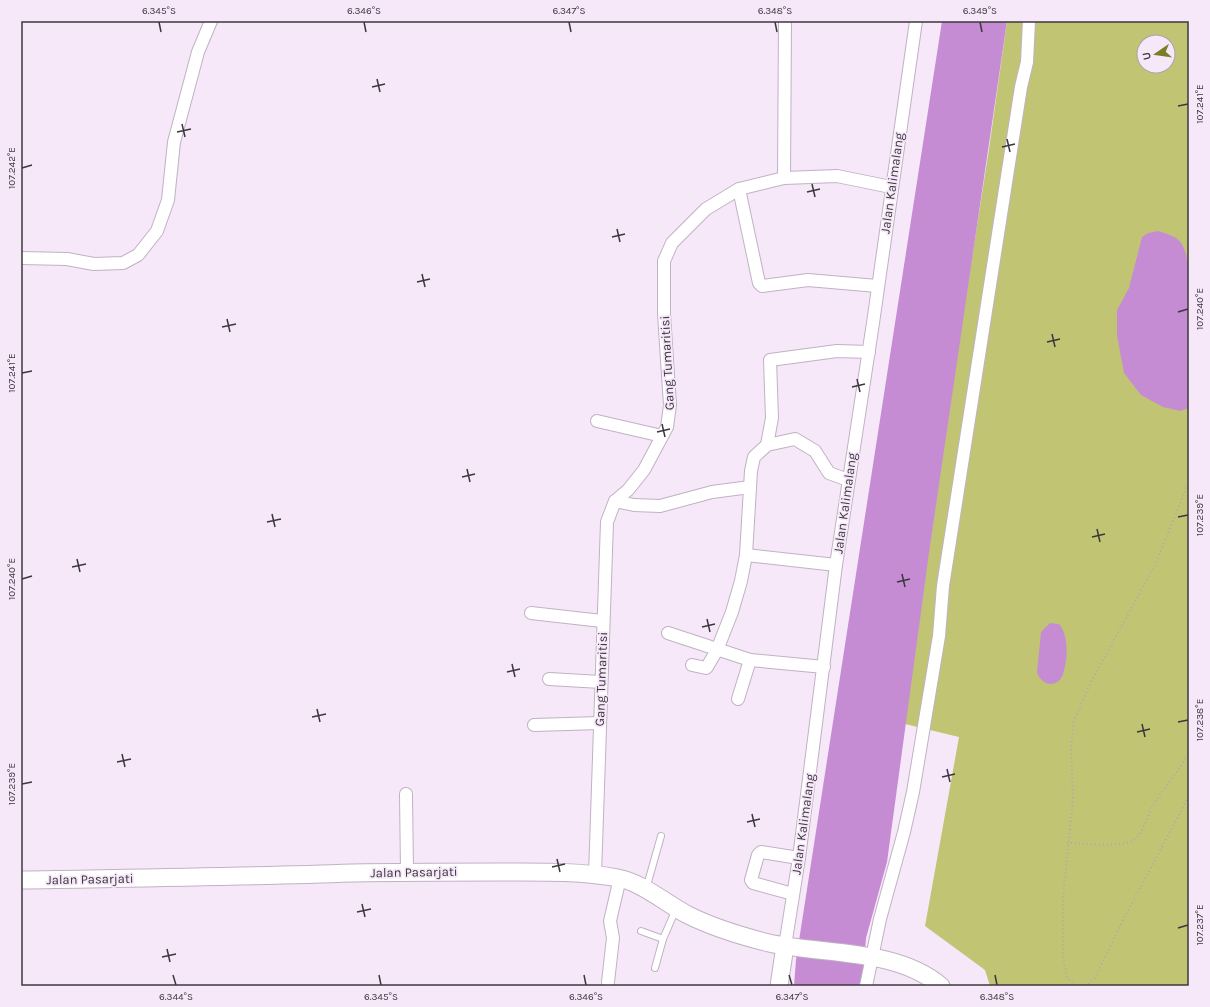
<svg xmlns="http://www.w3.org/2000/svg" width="1210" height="1007" font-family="Karla,sans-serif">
  <rect width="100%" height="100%" fill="#f6e8f9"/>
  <!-- green -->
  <path fill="#c1c573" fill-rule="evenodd" d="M1007,21H1189V986H990L985,970L925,926L959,737L905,724L950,398L989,149ZM1144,42H1168V66H1144Z"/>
  <!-- water -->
  <g fill="#c68cd3">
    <polygon points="942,21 1007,21 930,546 887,862 866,938 862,986 794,986 796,960"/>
    <path d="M1158,231C1181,238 1184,241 1188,265L1189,408L1180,411L1163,407L1141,395L1124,373L1117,336V310L1129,288L1142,237L1148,233Z"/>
    <path d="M1050,623L1059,624C1069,635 1068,660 1063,674C1058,689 1041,686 1037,672L1041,632Z"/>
  </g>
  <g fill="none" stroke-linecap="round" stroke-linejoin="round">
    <defs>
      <g id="service">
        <polyline points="646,889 661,836"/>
        <polyline points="641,931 663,939"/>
        <polyline points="655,968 663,939 676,909"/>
      </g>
      <g id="minor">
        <polyline points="784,178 785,21"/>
        <polyline points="739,189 759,283 762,286 808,280 877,286"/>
        <polyline points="21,258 67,259 94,264 123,263 138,255 157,231 168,200 174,142 198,52 211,21"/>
        <polyline points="597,421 662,436"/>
        <polyline points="767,445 772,418 770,360 837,351 869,352"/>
        <polyline points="615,501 634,505 660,506 712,492 750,487"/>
        <polyline points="746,555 836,565"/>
        <polyline points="531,613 602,621"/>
        <polyline points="668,633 750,660 824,667"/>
        <polyline points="692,665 706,668 707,667 717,650 732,612 741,581 746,555 751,471 754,457 767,445 795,439 815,451 829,473 848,480"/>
        <polyline points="549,679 601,682"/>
        <polyline points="738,699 750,660"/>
        <polyline points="534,725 600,723"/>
        <polyline points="406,794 407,872"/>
        <polyline points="595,875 607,522 615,501 628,490 644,470 667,427 670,405 664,314 664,261 672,243 706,209 739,189 784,178 837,176 891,187"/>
        <polyline points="793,894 753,883 751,880 758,855 761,852 799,858"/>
        <polyline points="785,946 799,858 836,565 873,323 916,21"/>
        <polyline points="608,982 613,938 610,921 620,878"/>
        <polyline points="866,986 880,919 904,832 913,792 939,636 943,586 1021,87 1027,62 1029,21"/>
      </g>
      <g id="secondary">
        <path d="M21,880C132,878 242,877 353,873C402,872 450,872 499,872C539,872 579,871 618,878C641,882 667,904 688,915C714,928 741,936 769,943C824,955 896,948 941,986"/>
        <polyline points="779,986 785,946"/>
      </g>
    </defs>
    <!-- service casing -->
    <use href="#service" stroke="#bfb2c2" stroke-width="8"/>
    <!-- minor casing -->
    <use href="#minor" stroke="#bfb2c2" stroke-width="14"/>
    <!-- secondary casing -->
    <use href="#secondary" stroke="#bfb2c2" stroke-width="19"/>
    <!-- path -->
    <g stroke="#b1a7b4" stroke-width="2" stroke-dasharray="1 3" stroke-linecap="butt">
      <path d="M1067,843C1083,843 1119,848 1132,841C1145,833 1147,814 1155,802C1166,784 1181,770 1189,751"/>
      <polyline points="1080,986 1074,984 1067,977 1063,955 1063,896 1073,799 1071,745 1074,721 1090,684 1155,565 1189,481"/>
      <polyline points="1085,986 1095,978 1123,920 1189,796"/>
    </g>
    <!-- service -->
    <use href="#service" stroke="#fff" stroke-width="6"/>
    <!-- minor -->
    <use href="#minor" stroke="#fff" stroke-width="12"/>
    <!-- secondary -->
    <use href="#secondary" stroke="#fff" stroke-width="17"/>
  </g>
  <!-- ticks -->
  <path fill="none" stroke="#3c373e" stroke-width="1.5" d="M159,22L161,32M364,22L366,32M569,22L571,32M775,22L777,32M980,22L982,32M377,79L380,92M372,87L385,84M1178,106L1188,104M182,124L185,137M177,132L191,129M1007,139L1010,152M1002,147L1015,144M22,168L32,165M812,184L815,197M807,192L820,189M617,229L620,242M612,237L625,234M422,274L425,287M417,282L430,279M1178,312L1188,309M227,319L230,332M222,327L236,324M1052,334L1055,347M1047,342L1060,339M22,373L32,371M857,379L860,392M852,387L865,384M662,424L665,437M657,432L670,429M467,469L470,482M462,477L475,474M272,514L275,527M1178,517L1188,515M267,522L281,519M1097,529L1100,542M1092,537L1105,534M77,559L80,572M72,567L86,564M902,574L905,587M22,579L32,576M897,582L910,579M707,619L710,632M702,627L715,624M512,664L515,677M507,672L520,669M317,709L320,722M312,717L326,714M1178,722L1188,720M1142,724L1145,737M1137,732L1150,729M122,754L125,767M117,762L131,759M947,769L950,782M942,777L955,774M22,784L32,782M752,814L755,827M747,822L760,819M557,859L560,872M552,867L565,864M362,904L365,917M357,912L371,909M1178,928L1188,925M167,949L170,962M162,957L176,954M173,975L176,985M379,975L381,985M584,975L586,985M789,975L792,985M995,975L997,985"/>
  <g text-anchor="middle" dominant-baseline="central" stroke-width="3.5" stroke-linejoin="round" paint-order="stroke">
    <!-- street labels -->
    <g font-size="13" fill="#3c373e" stroke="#f6e8f9">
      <text transform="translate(892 183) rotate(-82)">Jalan Kalimalang</text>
      <text transform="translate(667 363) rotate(-93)">Gang Tumaritisi</text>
      <text transform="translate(845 503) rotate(-82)">Jalan Kalimalang</text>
      <text transform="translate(601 679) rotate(-88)">Gang Tumaritisi</text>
      <text transform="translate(803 824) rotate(-82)">Jalan Kalimalang</text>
      <text transform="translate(414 872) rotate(-1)">Jalan Pasarjati</text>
      <text transform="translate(90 879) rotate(-1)">Jalan Pasarjati</text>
    </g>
  </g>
  <!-- border -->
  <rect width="1210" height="1007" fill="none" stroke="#f6e8f9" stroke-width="44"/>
  <!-- north arrow -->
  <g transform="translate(1156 54) rotate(257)"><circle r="19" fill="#f6e8f9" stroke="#aca1ae"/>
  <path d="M0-3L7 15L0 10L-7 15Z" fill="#7a7d26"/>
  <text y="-6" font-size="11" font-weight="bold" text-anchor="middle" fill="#3c373e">U</text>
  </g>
  <rect x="22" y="22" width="1166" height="963" fill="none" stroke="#3c373e" stroke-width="1.5"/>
  <g font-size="10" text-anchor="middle" fill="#3c373e">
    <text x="159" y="14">6.345°S</text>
    <text x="364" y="14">6.346°S</text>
    <text x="569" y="14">6.347°S</text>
    <text x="775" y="14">6.348°S</text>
    <text x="980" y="14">6.349°S</text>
    <text transform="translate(1199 104) rotate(-90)" y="4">107.241°E</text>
    <text transform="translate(11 168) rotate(-90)" y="4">107.242°E</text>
    <text transform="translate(1199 309) rotate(-90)" y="4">107.240°E</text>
    <text transform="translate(11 373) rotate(-90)" y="4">107.241°E</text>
    <text transform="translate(1199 515) rotate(-90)" y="4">107.239°E</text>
    <text transform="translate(11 579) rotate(-90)" y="4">107.240°E</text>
    <text transform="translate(1199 720) rotate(-90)" y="4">107.238°E</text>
    <text transform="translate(11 784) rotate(-90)" y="4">107.239°E</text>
    <text transform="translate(1199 925) rotate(-90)" y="4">107.237°E</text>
    <text x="176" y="1000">6.344°S</text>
    <text x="381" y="1000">6.345°S</text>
    <text x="586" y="1000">6.346°S</text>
    <text x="792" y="1000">6.347°S</text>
    <text x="997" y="1000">6.348°S</text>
  </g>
</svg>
